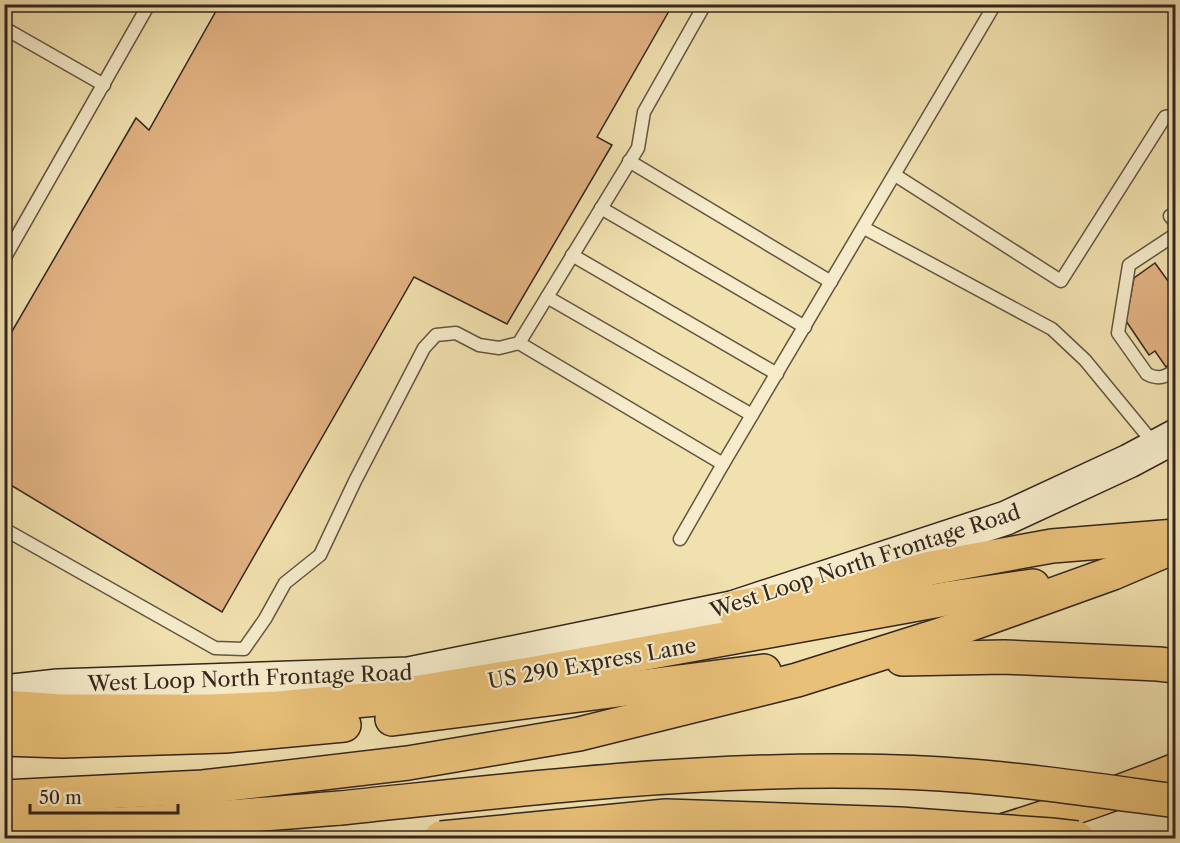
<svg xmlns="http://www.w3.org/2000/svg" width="1180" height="843" font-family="'Libre Caslon Text',serif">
  <rect width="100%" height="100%" fill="#f1e1af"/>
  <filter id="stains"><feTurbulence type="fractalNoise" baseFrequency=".00333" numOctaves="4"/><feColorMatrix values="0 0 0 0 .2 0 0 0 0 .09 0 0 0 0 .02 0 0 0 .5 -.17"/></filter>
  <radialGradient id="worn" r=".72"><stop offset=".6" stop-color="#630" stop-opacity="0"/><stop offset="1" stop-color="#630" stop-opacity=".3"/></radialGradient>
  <!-- building -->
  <g fill="#e1b282" stroke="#34251e" stroke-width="1.5">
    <polygon points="220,4 673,4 597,137 612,145 507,324 414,277 222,612 4,481 4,345 136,118 149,130"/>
    <polygon points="1155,263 1176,292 1176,361 1166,367 1155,351 1149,355 1126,321 1134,278"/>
  </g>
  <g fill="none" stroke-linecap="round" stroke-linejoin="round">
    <defs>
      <g id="service">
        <polyline points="4,28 104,85"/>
        <polyline points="629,161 831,282"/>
        <polyline points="895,175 1061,281 1165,117 1176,115"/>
        <polyline points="601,208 805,327"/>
        <polyline points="1176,212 1170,216 1176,223"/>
        <polyline points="864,228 1052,329 1085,360 1155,445"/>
        <path d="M1176,234L1129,265L1118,333L1147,374C1158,380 1166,377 1176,370"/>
        <polyline points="572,255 777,374"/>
        <polyline points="4,259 149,4"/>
        <polyline points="547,297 752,415"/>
        <polyline points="519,343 723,464"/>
        <polyline points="4,529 215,648 244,649 265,619 285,583 320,555 355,481 424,348 436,335 456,333 479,345 499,348 519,343 638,148 644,112 705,4"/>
        <polyline points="680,539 723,464 995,4"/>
      </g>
      <polyline id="secondary" points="4,692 58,686 409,674 732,608 1006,518 1129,461 1176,436"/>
      <g id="motorway">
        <polyline points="732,608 861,587 931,568 1052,546 1176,536"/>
        <polyline points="902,659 1004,657 1158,664 1176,666"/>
        <polyline points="4,707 61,711 211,711 278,708 376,699 530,674 951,598 1033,586"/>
        <polyline points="392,719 764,671"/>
        <polyline points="4,739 62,741 225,736 344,725"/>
        <polyline points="4,797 203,787 408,763 579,734 797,680 940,635 1113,573 1176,546"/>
        <path d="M4,827C117,827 228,817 340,808"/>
        <path d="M1002,831C1060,813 1119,793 1176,770"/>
      </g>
    </defs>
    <!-- service casing -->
    <use href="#service" stroke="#635442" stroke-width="15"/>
    <!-- secondary casing -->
    <use href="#secondary" stroke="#34251e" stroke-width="36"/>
    <!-- motorway casing -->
    <use href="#motorway" stroke="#34251e" stroke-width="36"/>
    <!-- service -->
    <use href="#service" stroke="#f6eccb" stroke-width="12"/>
    <!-- secondary -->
    <use href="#secondary" stroke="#f6eccb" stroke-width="33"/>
    <!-- motorway -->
    <use href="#motorway" stroke="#e8c078" stroke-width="33"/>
    <defs>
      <g id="motorway-bridge">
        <path d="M340,808C504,791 668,771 833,771C873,771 915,772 955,775C1029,780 1102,791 1176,801"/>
        <polyline points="441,838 666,816 900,824 1051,835 1077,838"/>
      </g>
    </defs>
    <!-- motorway-bridge casing -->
    <use href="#motorway-bridge" stroke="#34251e" stroke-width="36" stroke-linecap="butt"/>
    <!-- motorway-bridge -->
    <use href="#motorway-bridge" stroke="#e8c078" stroke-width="33"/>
  </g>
  <g text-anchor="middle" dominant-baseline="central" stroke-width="4.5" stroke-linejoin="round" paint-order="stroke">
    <!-- street labels -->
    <g font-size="21" fill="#34251e" stroke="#f6eccb">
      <text transform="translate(865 561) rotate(-18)">West Loop North Frontage Road</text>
      <text transform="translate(592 663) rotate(-10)">US 290 Express Lane</text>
      <text transform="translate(250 678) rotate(-2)">West Loop North Frontage Road</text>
    </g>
  </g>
  <!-- margin -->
  <rect width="1180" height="843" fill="none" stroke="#f1e1af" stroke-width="24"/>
  <rect x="6" y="6" width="1168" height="831" fill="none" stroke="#34251e" stroke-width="3"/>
  <rect x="12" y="12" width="1156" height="819" fill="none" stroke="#34251e" stroke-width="1.5"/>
  <!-- scale -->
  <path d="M30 804v9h148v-9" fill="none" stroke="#34251e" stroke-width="3"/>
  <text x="39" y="804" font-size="18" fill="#34251e" stroke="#f6eccb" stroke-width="4.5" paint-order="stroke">50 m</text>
  <rect width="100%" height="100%" filter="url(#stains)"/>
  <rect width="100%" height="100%" fill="url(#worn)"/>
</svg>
